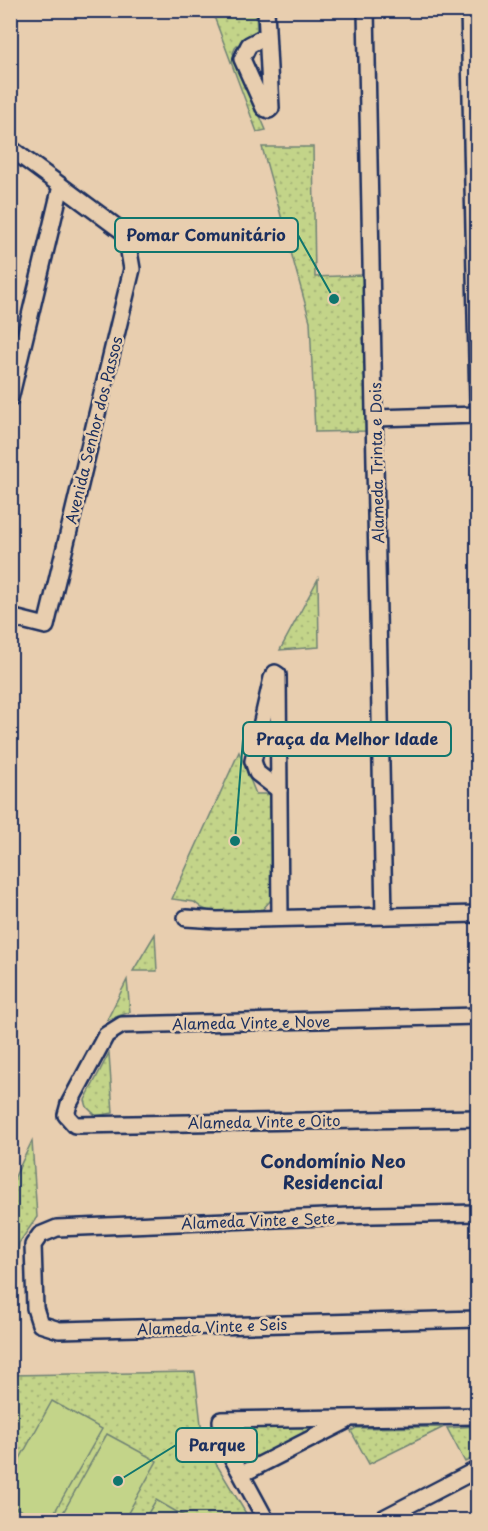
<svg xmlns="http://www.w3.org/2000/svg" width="488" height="1531" font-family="'Playpen Sans',sans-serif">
  <defs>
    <pattern id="park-dots" width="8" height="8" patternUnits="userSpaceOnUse" patternTransform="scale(1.5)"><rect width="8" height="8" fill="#c3d489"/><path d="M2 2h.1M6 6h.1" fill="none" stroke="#a7b679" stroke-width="1.8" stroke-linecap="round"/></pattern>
  </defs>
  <rect width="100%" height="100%" fill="#e8ceaf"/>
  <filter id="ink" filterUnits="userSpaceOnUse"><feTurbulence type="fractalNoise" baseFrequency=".0167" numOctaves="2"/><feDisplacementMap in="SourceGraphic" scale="12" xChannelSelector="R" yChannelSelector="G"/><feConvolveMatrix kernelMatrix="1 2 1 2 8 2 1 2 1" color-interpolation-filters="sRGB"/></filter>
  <g filter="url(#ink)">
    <!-- park -->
    <g fill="url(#park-dots)" stroke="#6f8274" stroke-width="1.5">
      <polygon points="212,11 256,11 257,34 236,46 233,53 266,130 257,132"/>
      <polygon points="262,147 313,147 315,277 363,275 366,431 315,432 310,321"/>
      <polygon points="318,579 319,647 280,650"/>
      <polygon points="239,752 256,794 270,794 271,900 262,910 213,913 202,908 194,902 172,899"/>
      <polygon points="155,934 157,971 133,971"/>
      <polygon points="127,980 130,1012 107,1020"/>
      <polygon points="109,1053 113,1113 96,1116 87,1107 85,1100"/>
      <polygon points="32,1141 37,1217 19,1243 11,1316 11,1185"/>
      <polygon points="195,1372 203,1442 250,1520 11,1520 10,1375"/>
      <path d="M240,1425H318L317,1428L260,1456C245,1456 235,1443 237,1428Z"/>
      <polygon points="477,1426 477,1456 465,1462 447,1428"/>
      <polygon points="444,1427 369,1464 351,1431 356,1428"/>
    </g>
    <!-- pitch -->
    <g fill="#c3d489" stroke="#6f8274" stroke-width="1.5">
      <polygon points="52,1401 102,1429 50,1520 38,1520 11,1505 11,1475"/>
      <polygon points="107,1434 157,1461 124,1520 59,1520"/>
      <polygon points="156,1500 187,1518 185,1520 144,1520"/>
    </g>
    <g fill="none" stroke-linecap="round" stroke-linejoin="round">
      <defs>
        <g id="street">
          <polyline points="266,10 271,108 269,110 264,108 242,59 249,45 266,36"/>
          <polyline points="366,10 384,916"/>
          <polyline points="469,10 478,403"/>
          <polyline points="10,148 126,234 132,269 46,626 10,617"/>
          <polyline points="10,399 61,186"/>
          <polyline points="375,418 478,415"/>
          <polyline points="275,673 278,675 280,918"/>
          <polyline points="272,678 253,761 257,773 279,790"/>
          <polyline points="186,918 217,920 478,914"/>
          <polyline points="478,1016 122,1025 106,1035 69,1104 66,1115 75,1125 478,1118"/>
          <polyline points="478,1213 373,1215 57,1228 40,1235 33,1245 35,1308 40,1324 59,1330 478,1319"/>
          <polyline points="242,1474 346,1421"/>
          <polyline points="266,1520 222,1439 221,1420 478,1416"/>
          <polyline points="380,1520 478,1469"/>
        </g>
      </defs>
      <!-- street casing -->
      <use href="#street" stroke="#1b2f5e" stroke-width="20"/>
      <!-- street -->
      <use href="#street" stroke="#e8ceaf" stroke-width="15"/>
    </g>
  </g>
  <g text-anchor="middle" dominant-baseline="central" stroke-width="5" stroke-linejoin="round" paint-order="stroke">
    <!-- street labels -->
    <g font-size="15" fill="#1b2f5e" stroke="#e8ceaf">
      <text transform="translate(93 430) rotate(-76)">Avenida Senhor dos Passos</text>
      <text transform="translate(376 463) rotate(-91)">Alameda Trinta e Dois</text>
      <text transform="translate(251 1022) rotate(-1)">Alameda Vinte e Nove</text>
      <text transform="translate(264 1121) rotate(-1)">Alameda Vinte e Oito</text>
      <text transform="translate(258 1220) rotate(-2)">Alameda Vinte e Sete</text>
      <text transform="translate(212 1326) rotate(-2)">Alameda Vinte e Seis</text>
    </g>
    <!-- quarter labels -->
    <g font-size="18" font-weight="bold" fill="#1b2f5e" stroke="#e8ceaf">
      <text x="333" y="1160">Condomínio Neo<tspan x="333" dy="21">Residencial</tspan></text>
    </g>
  </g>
  <!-- callouts -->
  <path fill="none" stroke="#0f766e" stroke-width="2" d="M334 299L298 235M235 841L243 739M118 1481L176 1445"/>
  <g fill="#0f766e" stroke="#e8ceaf" stroke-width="2">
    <circle cx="334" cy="299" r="6"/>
    <circle cx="235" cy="841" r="6"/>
    <circle cx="118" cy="1481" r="6"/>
  </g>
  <g fill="#e8ceaf" stroke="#0f766e" stroke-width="2">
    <rect x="115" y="218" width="183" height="34" rx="6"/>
    <rect x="243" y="722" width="208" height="34" rx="6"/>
    <rect x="176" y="1428" width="81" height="34" rx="6"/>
  </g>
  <g font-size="16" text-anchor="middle" font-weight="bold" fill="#1b2f5e">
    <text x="206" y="241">Pomar Comunitário</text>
    <text x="347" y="745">Praça da Melhor Idade</text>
    <text x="217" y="1451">Parque</text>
  </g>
  <!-- margin -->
  <rect width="488" height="1531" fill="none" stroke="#e8ceaf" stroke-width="36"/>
  <rect x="18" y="18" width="452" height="1495" fill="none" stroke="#1b2f5e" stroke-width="2" filter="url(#ink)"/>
</svg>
